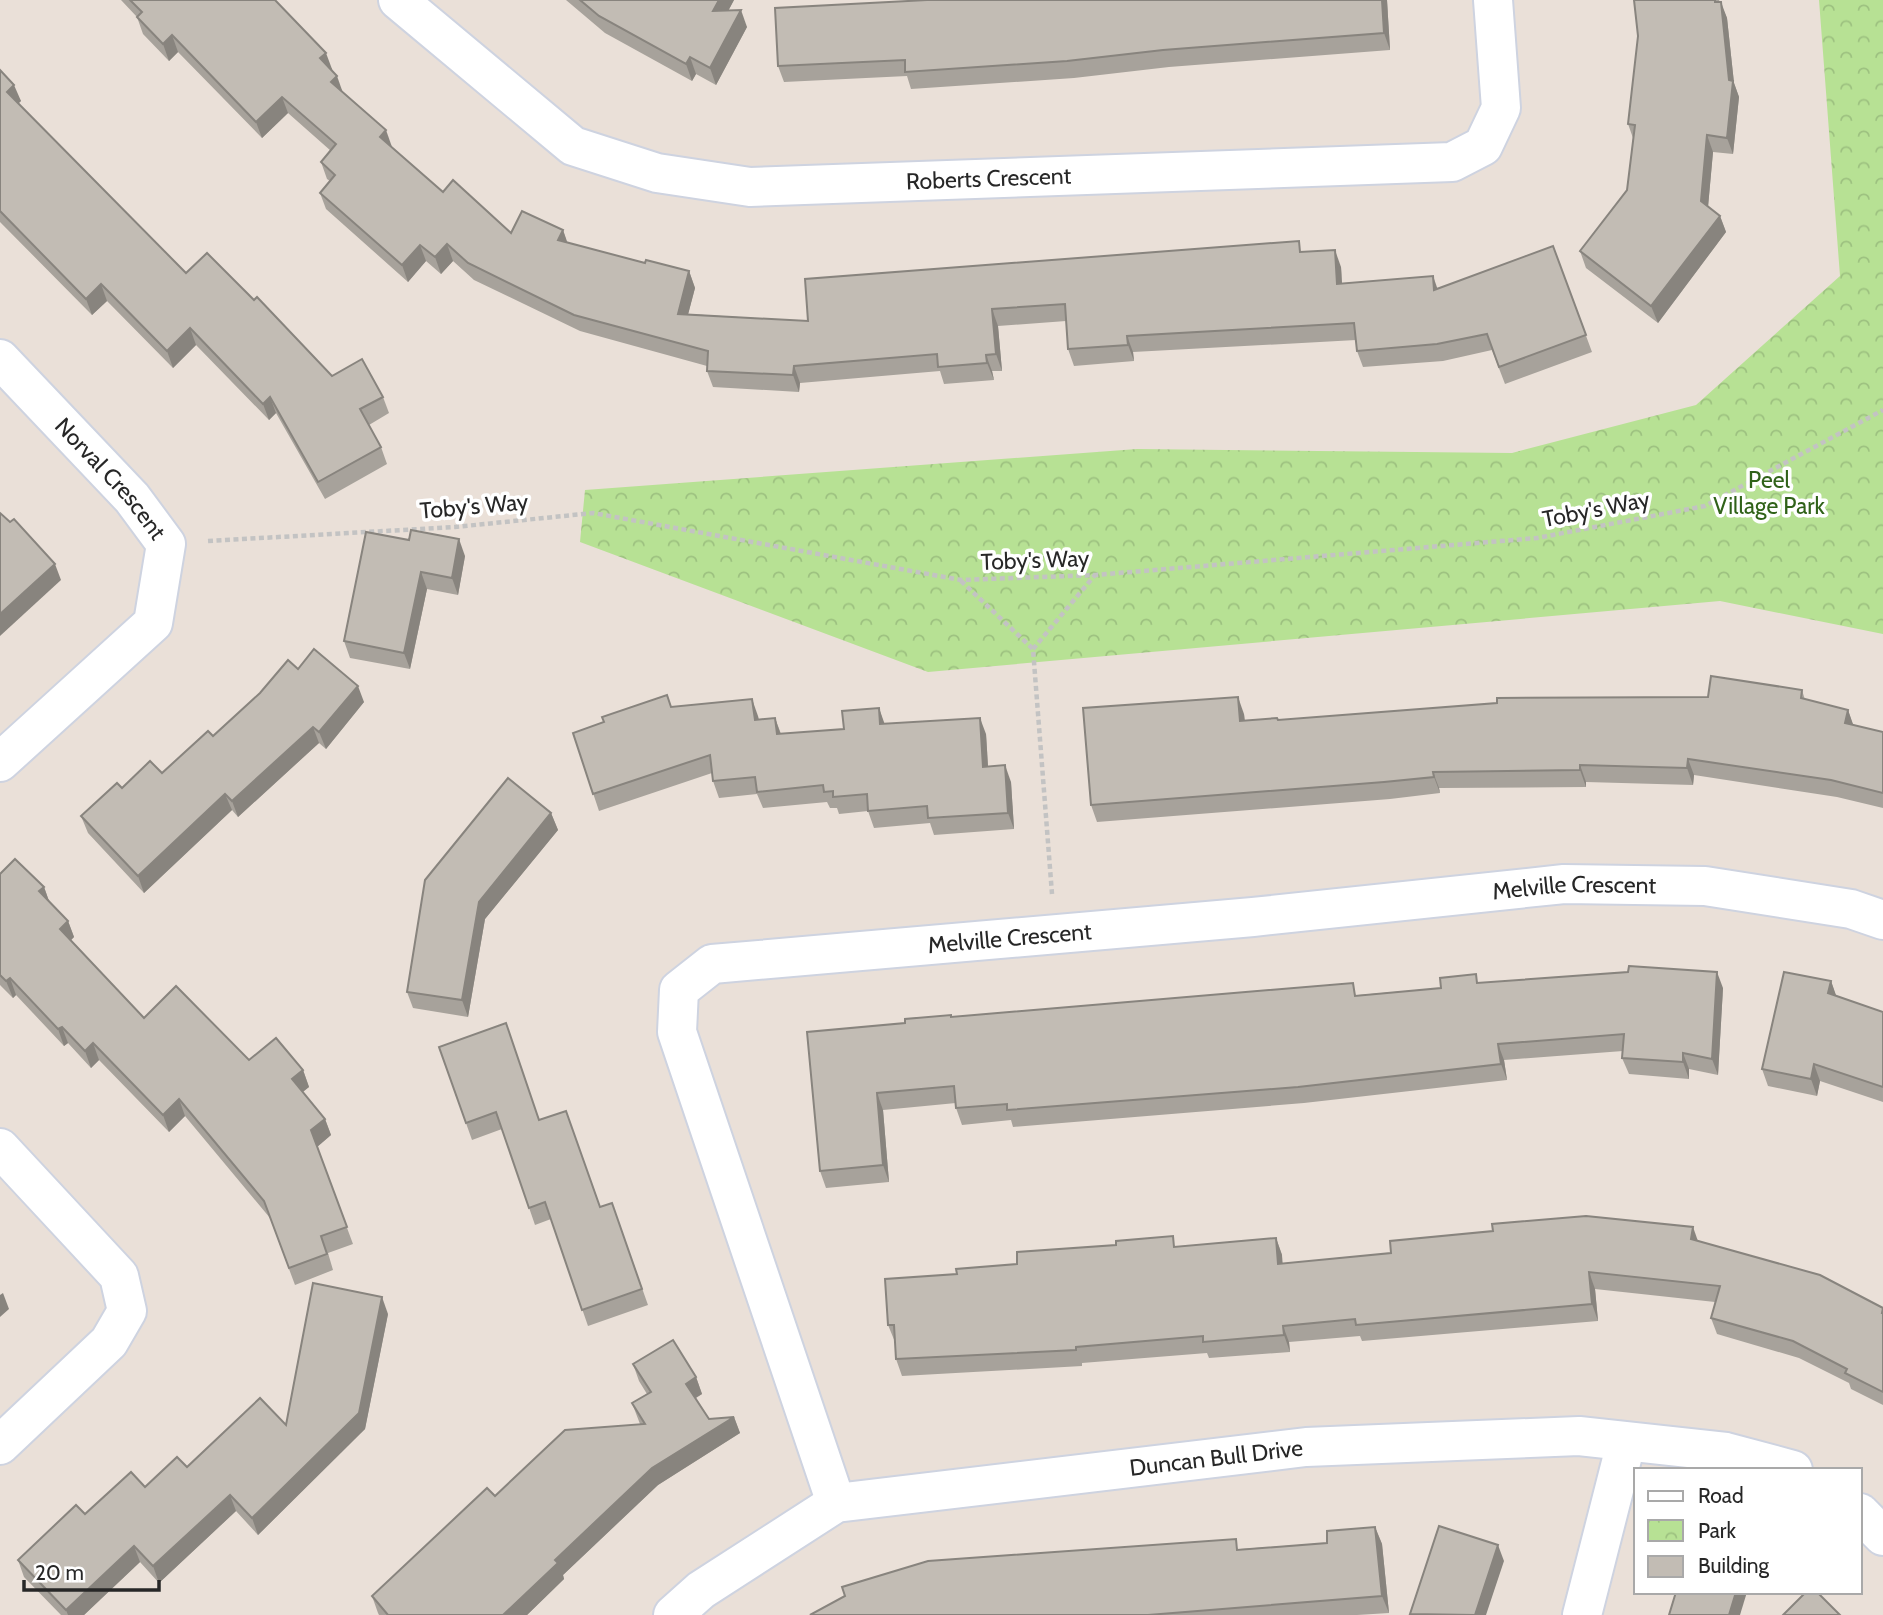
<svg xmlns="http://www.w3.org/2000/svg" width="1883" height="1615" font-family="Cabin,sans-serif">
  <defs>
    <pattern id="park-crowns" width="20" height="18" patternUnits="userSpaceOnUse" patternTransform="scale(1.75)"><rect width="20" height="18" fill="#b7e194"/><path d="M2 6a3 3 0 1 1 6 0M12 15a3 3 0 1 1 6 0" fill="none" stroke="#9dc180"/></pattern>
  </defs>
  <rect width="100%" height="100%" fill="#eae0d8"/>
  <!-- park -->
  <polygon fill="url(#park-crowns)" points="1819,0 1883,0 1883,634 1720,601 928,672 580,542 585,490 1137,449 1512,453 1696,405 1840,276"/>
  <g fill="none" stroke-linecap="round" stroke-linejoin="round">
    <defs>
      <g id="minor">
        <path id="s1" d="M398,0L573,146L657,173L750,187L1452,162L1483,146L1501,108L1493,0"/>
        <path id="s2" d="M0,359L132,498L166,544L153,623L0,762"/>
        <polyline points="0,1148 119,1276 127,1311 109,1342 0,1445"/>
        <path id="s3" d="M836,1503L677,1032L679,990L712,964L1253,917L1564,884L1705,886L1851,909L1883,920"/>
        <polyline points="1860,1513 1883,1536"/>
        <path id="s4" d="M673,1615L701,1590L836,1503L1306,1447L1579,1436L1726,1452L1793,1470"/>
        <polyline points="1582,1615 1626,1443"/>
      </g>
    </defs>
    <!-- minor casing -->
    <use href="#minor" stroke="#ced3e0" stroke-width="42"/>
    <!-- path -->
    <g stroke="#c3c3c3" stroke-width="4.5" stroke-dasharray="5 3.5" stroke-linecap="butt">
      <polyline points="208,541 455,527 593,513 961,580 1095,575 1537,538 1705,506 1883,410"/>
      <polyline points="961,581 1033,649 1052,894"/>
      <polyline points="1033,649 1095,575"/>
    </g>
    <!-- minor -->
    <use href="#minor" stroke="#fff" stroke-width="38"/>
  </g>
  <!-- wall -->
  <g fill="#a7a29b">
    <polygon points="121,0 275,0 332,69 343,93 392,147 443,192 511,233 563,230 567,243 645,263 689,271 695,288 688,314 808,321 1303,252 1341,267 1342,284 1438,289 1553,246 1592,352 1505,384 1492,350 1443,361 1363,367 1357,351 1356,340 1133,352 1134,361 1074,366 1068,349 1066,321 998,326 1002,371 992,371 994,380 944,384 940,371 800,383 799,392 713,387 707,371 707,366 580,331 474,280 453,261 441,274 426,261 408,282 326,209 320,193 330,181 327,179 321,162 331,151 288,113 262,138 178,52 169,61 143,34 137,17"/>
    <polygon points="566,0 734,0 728,11 747,27 716,85 696,74 692,81 605,33"/>
    <polygon points="927,0 1387,0 1390,50 1169,67 1074,78 911,89 907,76 784,82 778,66"/>
    <polygon points="1634,0 1719,0 1727,18 1734,83 1739,97 1733,154 1713,152 1708,207 1720,216 1726,232 1658,323 1586,268 1580,251 1627,190 1633,138 1628,124 1638,36"/>
    <polygon points="0,70 21,101 18,103 186,273 254,300 332,376 383,397 389,413 369,425 381,447 387,464 325,499 276,413 269,420 196,345 173,368 107,301 92,315 0,222"/>
    <polygon points="409,540 465,556 458,595 427,589 410,669 350,658 344,641"/>
    <polygon points="298,669 364,702 326,749 319,743 238,817 232,810 144,893 88,833 81,816 122,788 162,773 213,736"/>
    <polygon points="1802,690 1805,700 1848,710 1853,725 1883,732 1883,808 1837,797 1694,775 1693,785 1586,782 1586,787 1439,788 1440,793 1390,799 1097,822 1091,805 1244,714 1245,721 1278,720 1708,697"/>
    <polygon points="672,707 758,716 759,720 775,718 781,734 844,729 879,708 884,724 986,734 988,766 1011,782 1014,829 934,835 930,823 874,828 868,811 839,814 837,808 830,808 827,802 763,808 757,794 719,798 713,781 712,773 599,811 573,733"/>
    <polygon points="551,813 558,830 485,919 468,1017 413,1008 407,992"/>
    <polygon points="0,874 44,887 49,901 68,921 74,937 71,940 144,1018 249,1060 303,1070 309,1087 302,1092 325,1119 331,1135 317,1147 353,1244 328,1253 333,1270 295,1285 270,1218 185,1116 169,1132 99,1060 91,1068 68,1043 64,1046 16,995 13,998 0,985"/>
    <polygon points="1831,981 1836,996 1883,1012 1883,1102 1820,1081 1817,1096 1768,1086 1762,1069"/>
    <polygon points="1479,983 1723,988 1718,1075 1689,1069 1689,1079 1629,1074 1622,1058 1623,1051 1504,1060 1507,1080 1304,1103 1013,1127 1011,1120 962,1125 956,1108 956,1103 883,1110 889,1182 826,1188 820,1171 905,1023 952,1017 1358,995 1441,988"/>
    <polygon points="439,1047 539,1120 600,1207 612,1203 648,1305 588,1326 551,1219 535,1225 502,1129 472,1140"/>
    <polygon points="1276,1238 1282,1255 1282,1264 1697,1240 1883,1308 1883,1405 1851,1389 1849,1383 1799,1358 1717,1334 1711,1318 1715,1302 1595,1289 1598,1321 1362,1341 1360,1336 1289,1342 1290,1352 1209,1358 1207,1353 1082,1363 1082,1366 902,1376 896,1359 895,1342 888,1325 957,1274 1017,1264 1116,1245 1177,1247"/>
    <polygon points="388,1314 365,1429 258,1535 236,1511 159,1583 140,1562 84,1615 61,1615 24,1577 18,1560 85,1514 187,1467 286,1425"/>
    <polygon points="633,1364 696,1377 702,1394 696,1398 709,1419 734,1417 740,1433 658,1485 563,1575 564,1579 527,1615 379,1615 378,1613 372,1596 495,1496 640,1424 632,1403 647,1394 639,1381"/>
    <polygon points="1375,1527 1382,1544 1389,1613 1357,1615 810,1615 1240,1549 1327,1543"/>
  </g>
  <!-- shaded-wall -->
  <g fill="#88847e">
    <polygon points="719,0 734,0 719,28 713,11"/>
    <polygon points="1382,0 1387,0 1390,50 1384,33"/>
    <polygon points="1721,2 1727,18 1734,83 1739,97 1733,154 1727,138 1729,80"/>
    <polygon points="741,10 747,27 716,85 710,68"/>
    <polygon points="172,35 178,52 169,61 163,44"/>
    <polygon points="326,53 332,69 326,75 320,58"/>
    <polygon points="690,57 696,74 692,81 686,64"/>
    <polygon points="337,76 343,93 331,82"/>
    <polygon points="14,85 21,101 13,109 7,92"/>
    <polygon points="282,97 288,113 262,138 256,122"/>
    <polygon points="386,130 392,147 380,137"/>
    <polygon points="1707,135 1713,152 1707,218 1701,201"/>
    <polygon points="1720,216 1726,232 1658,323 1651,306"/>
    <polygon points="563,230 569,247 558,240"/>
    <polygon points="447,244 453,261 441,274 435,257"/>
    <polygon points="420,245 426,261 408,282 402,265"/>
    <polygon points="1335,250 1341,267 1343,301 1337,284"/>
    <polygon points="689,271 695,288 684,330 678,314"/>
    <polygon points="1433,276 1439,293 1434,290"/>
    <polygon points="101,284 107,301 92,315 86,299"/>
    <polygon points="992,309 998,326 1002,371 996,354"/>
    <polygon points="190,328 196,345 173,368 167,351"/>
    <polygon points="1127,336 1133,352 1134,361 1128,345"/>
    <polygon points="986,355 992,371 994,380 987,363"/>
    <polygon points="794,366 800,383 799,392 793,375"/>
    <polygon points="270,397 276,413 269,420 263,404"/>
    <polygon points="459,539 465,556 458,595 452,578"/>
    <polygon points="55,564 61,580 0,636 0,614"/>
    <polygon points="421,572 427,589 410,669 404,653"/>
    <polygon points="358,686 364,702 326,749 319,732"/>
    <polygon points="1238,697 1244,714 1246,738 1240,721"/>
    <polygon points="752,699 758,716 761,737 755,720"/>
    <polygon points="879,708 885,725 880,724"/>
    <polygon points="1848,710 1854,727 1845,723"/>
    <polygon points="775,718 781,735 777,734"/>
    <polygon points="980,718 986,734 989,783 983,767"/>
    <polygon points="313,727 319,743 238,817 232,801"/>
    <polygon points="1688,759 1694,775 1693,785 1687,768"/>
    <polygon points="1005,765 1011,782 1014,829 1008,813"/>
    <polygon points="1580,765 1586,782 1586,787 1580,770"/>
    <polygon points="1433,772 1439,788 1440,793 1434,777"/>
    <polygon points="225,794 232,810 144,893 138,876"/>
    <polygon points="551,813 558,830 485,919 468,1017 462,1000 479,902"/>
    <polygon points="44,887 50,904 39,891"/>
    <polygon points="68,921 74,937 66,945 60,929"/>
    <polygon points="1717,972 1723,988 1718,1075 1712,1059"/>
    <polygon points="10,978 16,995 13,998 6,981"/>
    <polygon points="1831,981 1837,998 1828,993"/>
    <polygon points="62,1027 68,1043 64,1046 58,1029"/>
    <polygon points="93,1043 99,1060 91,1068 85,1051"/>
    <polygon points="1498,1044 1504,1060 1507,1080 1501,1064"/>
    <polygon points="1683,1053 1689,1069 1689,1079 1683,1062"/>
    <polygon points="1814,1064 1820,1081 1817,1096 1811,1079"/>
    <polygon points="303,1070 309,1087 298,1096 292,1079"/>
    <polygon points="877,1093 883,1110 889,1182 883,1165"/>
    <polygon points="179,1099 185,1116 169,1132 163,1115"/>
    <polygon points="325,1119 331,1135 317,1147 311,1130"/>
    <polygon points="1693,1227 1699,1244 1691,1239"/>
    <polygon points="1276,1238 1282,1255 1284,1281 1278,1264"/>
    <polygon points="1589,1272 1595,1289 1598,1321 1592,1304"/>
    <polygon points="3,1293 9,1309 0,1317 0,1295"/>
    <polygon points="382,1297 388,1314 365,1429 258,1535 252,1518"/>
    <polygon points="1283,1326 1289,1342 1290,1352 1284,1335"/>
    <polygon points="696,1377 702,1394 692,1400 686,1384"/>
    <polygon points="734,1417 740,1433 658,1485 563,1575 564,1579 527,1615 503,1615 555,1560 652,1468"/>
    <polygon points="230,1495 236,1511 159,1583 153,1566"/>
    <polygon points="1375,1527 1382,1544 1389,1613 1382,1596"/>
    <polygon points="1498,1545 1504,1561 1486,1615 1475,1615"/>
    <polygon points="134,1546 140,1562 84,1615 68,1615 66,1610"/>
    <polygon points="1736,1592 1747,1592 1740,1615 1729,1615"/>
  </g>
  <!-- building -->
  <g fill="#c2bcb4" stroke="#88847e" stroke-width="2">
    <polygon points="130,0 275,0 326,53 320,58 337,76 331,82 386,130 380,137 443,192 453,180 511,233 522,211 563,230 558,240 645,263 646,260 689,271 678,314 808,321 805,279 1299,241 1300,252 1335,250 1337,284 1433,276 1434,290 1553,246 1586,335 1499,367 1487,334 1437,344 1357,351 1354,323 1127,336 1128,345 1068,349 1065,304 992,309 996,354 986,355 987,363 938,367 937,354 794,366 793,375 707,371 708,351 574,315 468,263 447,244 435,257 420,245 402,265 320,193 335,175 321,162 336,144 282,97 256,122 172,35 163,44 137,17 142,12"/>
    <polygon points="580,0 719,0 713,11 741,10 710,68 690,57 686,64 599,16"/>
    <polygon points="927,0 1382,0 1384,33 1163,50 1067,61 905,72 905,60 778,66 775,8"/>
    <polygon points="1634,0 1715,0 1715,2 1721,2 1729,80 1733,81 1727,138 1707,135 1701,201 1720,216 1651,306 1580,251 1627,190 1635,125 1628,124 1638,36"/>
    <polygon points="0,70 14,85 7,92 186,273 207,253 254,300 257,297 332,376 362,359 383,397 360,409 381,447 318,482 270,397 263,404 190,328 167,351 101,284 86,299 0,211"/>
    <polygon points="0,513 10,522 14,519 55,564 0,614"/>
    <polygon points="411,530 459,539 452,578 421,572 404,653 344,641 366,532 409,540"/>
    <polygon points="314,649 358,686 319,732 313,727 232,801 225,794 138,876 81,816 117,783 122,788 150,761 162,773 208,731 213,736 260,693 288,660 298,669"/>
    <polygon points="1711,676 1802,690 1801,698 1848,710 1845,723 1883,732 1883,793 1831,780 1688,759 1687,768 1580,765 1580,770 1433,772 1434,777 1384,782 1091,805 1083,708 1238,697 1240,721 1277,718 1278,720 1497,703 1497,698 1708,697"/>
    <polygon points="667,695 671,707 752,699 755,720 775,718 777,734 844,729 842,711 879,708 880,724 980,718 983,767 1005,765 1008,813 928,818 927,806 868,811 867,794 833,797 833,791 824,792 823,785 757,792 755,777 713,781 710,755 593,794 573,733 604,722 602,717"/>
    <polygon points="508,778 551,813 479,902 462,1000 407,992 425,880"/>
    <polygon points="15,859 44,887 39,891 68,921 60,929 144,1018 176,986 249,1060 276,1038 303,1070 292,1079 325,1119 311,1130 347,1227 321,1236 327,1254 289,1268 264,1201 179,1099 163,1115 93,1043 85,1051 62,1027 58,1029 10,978 6,981 0,975 0,874"/>
    <polygon points="1629,966 1717,972 1712,1059 1683,1053 1683,1062 1622,1058 1624,1034 1498,1044 1501,1064 1298,1087 1007,1110 1007,1104 956,1108 954,1086 877,1093 883,1165 820,1171 807,1032 905,1023 905,1019 951,1015 951,1017 1353,983 1355,996 1441,988 1440,978 1476,974 1477,983 1628,972"/>
    <polygon points="1784,972 1831,981 1828,993 1883,1012 1883,1087 1814,1064 1811,1079 1762,1069"/>
    <polygon points="506,1023 539,1120 566,1111 600,1207 612,1203 642,1289 582,1310 545,1202 529,1208 496,1112 466,1123 439,1047"/>
    <polygon points="1586,1216 1693,1227 1691,1239 1820,1275 1883,1308 1882,1313 1883,1313 1883,1392 1845,1373 1847,1369 1793,1341 1711,1318 1720,1286 1589,1272 1592,1304 1356,1325 1355,1319 1283,1326 1284,1335 1203,1342 1203,1336 1076,1347 1076,1350 896,1359 894,1325 888,1325 885,1279 957,1274 956,1269 1017,1264 1017,1252 1116,1245 1116,1241 1173,1236 1174,1247 1276,1238 1278,1264 1391,1253 1390,1241 1493,1231 1492,1224"/>
    <polygon points="313,1283 382,1297 359,1413 252,1518 230,1495 153,1566 134,1546 66,1610 18,1560 76,1505 85,1514 131,1472 145,1487 177,1457 187,1467 260,1398 286,1425"/>
    <polygon points="673,1340 696,1377 686,1384 709,1419 734,1417 652,1468 555,1560 558,1563 503,1615 388,1615 372,1596 487,1488 495,1496 565,1430 645,1424 632,1403 651,1392 633,1364"/>
    <polygon points="1439,1526 1498,1545 1475,1615 1410,1614"/>
    <polygon points="1375,1527 1382,1596 1148,1615 810,1615 845,1596 842,1587 928,1561 1236,1539 1237,1550 1327,1543 1327,1531"/>
    <polygon points="1676,1592 1736,1592 1729,1615 1669,1615"/>
    <polygon points="1806,1592 1817,1592 1840,1615 1783,1615"/>
  </g>
  <g text-anchor="middle" dominant-baseline="central" stroke-width="7" stroke-linejoin="round" paint-order="stroke">
    <!-- street labels -->
    <g font-size="23" fill="#272727" stroke="#fff">
      <text stroke="none"><textPath href="#s1" startOffset="649">Roberts Crescent</textPath></text>
      <text stroke="none"><textPath href="#s2" startOffset="163">Norval Crescent</textPath></text>
      <text transform="translate(474 506) rotate(-5)">Toby's Way</text>
      <text transform="translate(1596 509) rotate(-11)">Toby's Way</text>
      <text transform="translate(1035 560) rotate(-2)">Toby's Way</text>
      <text stroke="none"><textPath href="#s3" startOffset="1447">Melville Crescent</textPath></text>
      <text stroke="none"><textPath href="#s3" startOffset="880">Melville Crescent</textPath></text>
      <text stroke="none"><textPath href="#s4" startOffset="581">Duncan Bull Drive</textPath></text>
    </g>
    <!-- park labels -->
    <g font-size="23" fill="#306219" stroke="#fff">
      <text x="1769" y="480">Peel<tspan x="1769" dy="26">Village Park</tspan></text>
    </g>
  </g>
  <!-- legend -->
  <rect x="1634" y="1468" width="228" height="126" fill="#ffffff" stroke="#a9a9a9" stroke-width="2"/>
  <rect x="1648" y="1491" width="35" height="10" fill="#ffffff" stroke="#a9a9a9" stroke-width="2"/>
  <text x="1698" y="1503" font-size="21" fill="#272727">Road</text>
  <rect x="1648" y="1520" width="35" height="21" fill="url(#park-crowns)" stroke="#a9a9a9" stroke-width="2"/>
  <text x="1698" y="1538" font-size="21" fill="#272727">Park</text>
  <rect x="1648" y="1556" width="35" height="21" fill="#c2bcb4" stroke="#a9a9a9" stroke-width="2"/>
  <text x="1698" y="1573" font-size="21" fill="#272727">Building</text>
  <!-- scale -->
  <path d="M24 1580v10h135v-10" fill="none" stroke="#272727" stroke-width="3.5"/>
  <text x="35" y="1580" font-size="21" fill="#272727" stroke="#ffffff" stroke-width="5" paint-order="stroke">20 m</text>
</svg>
